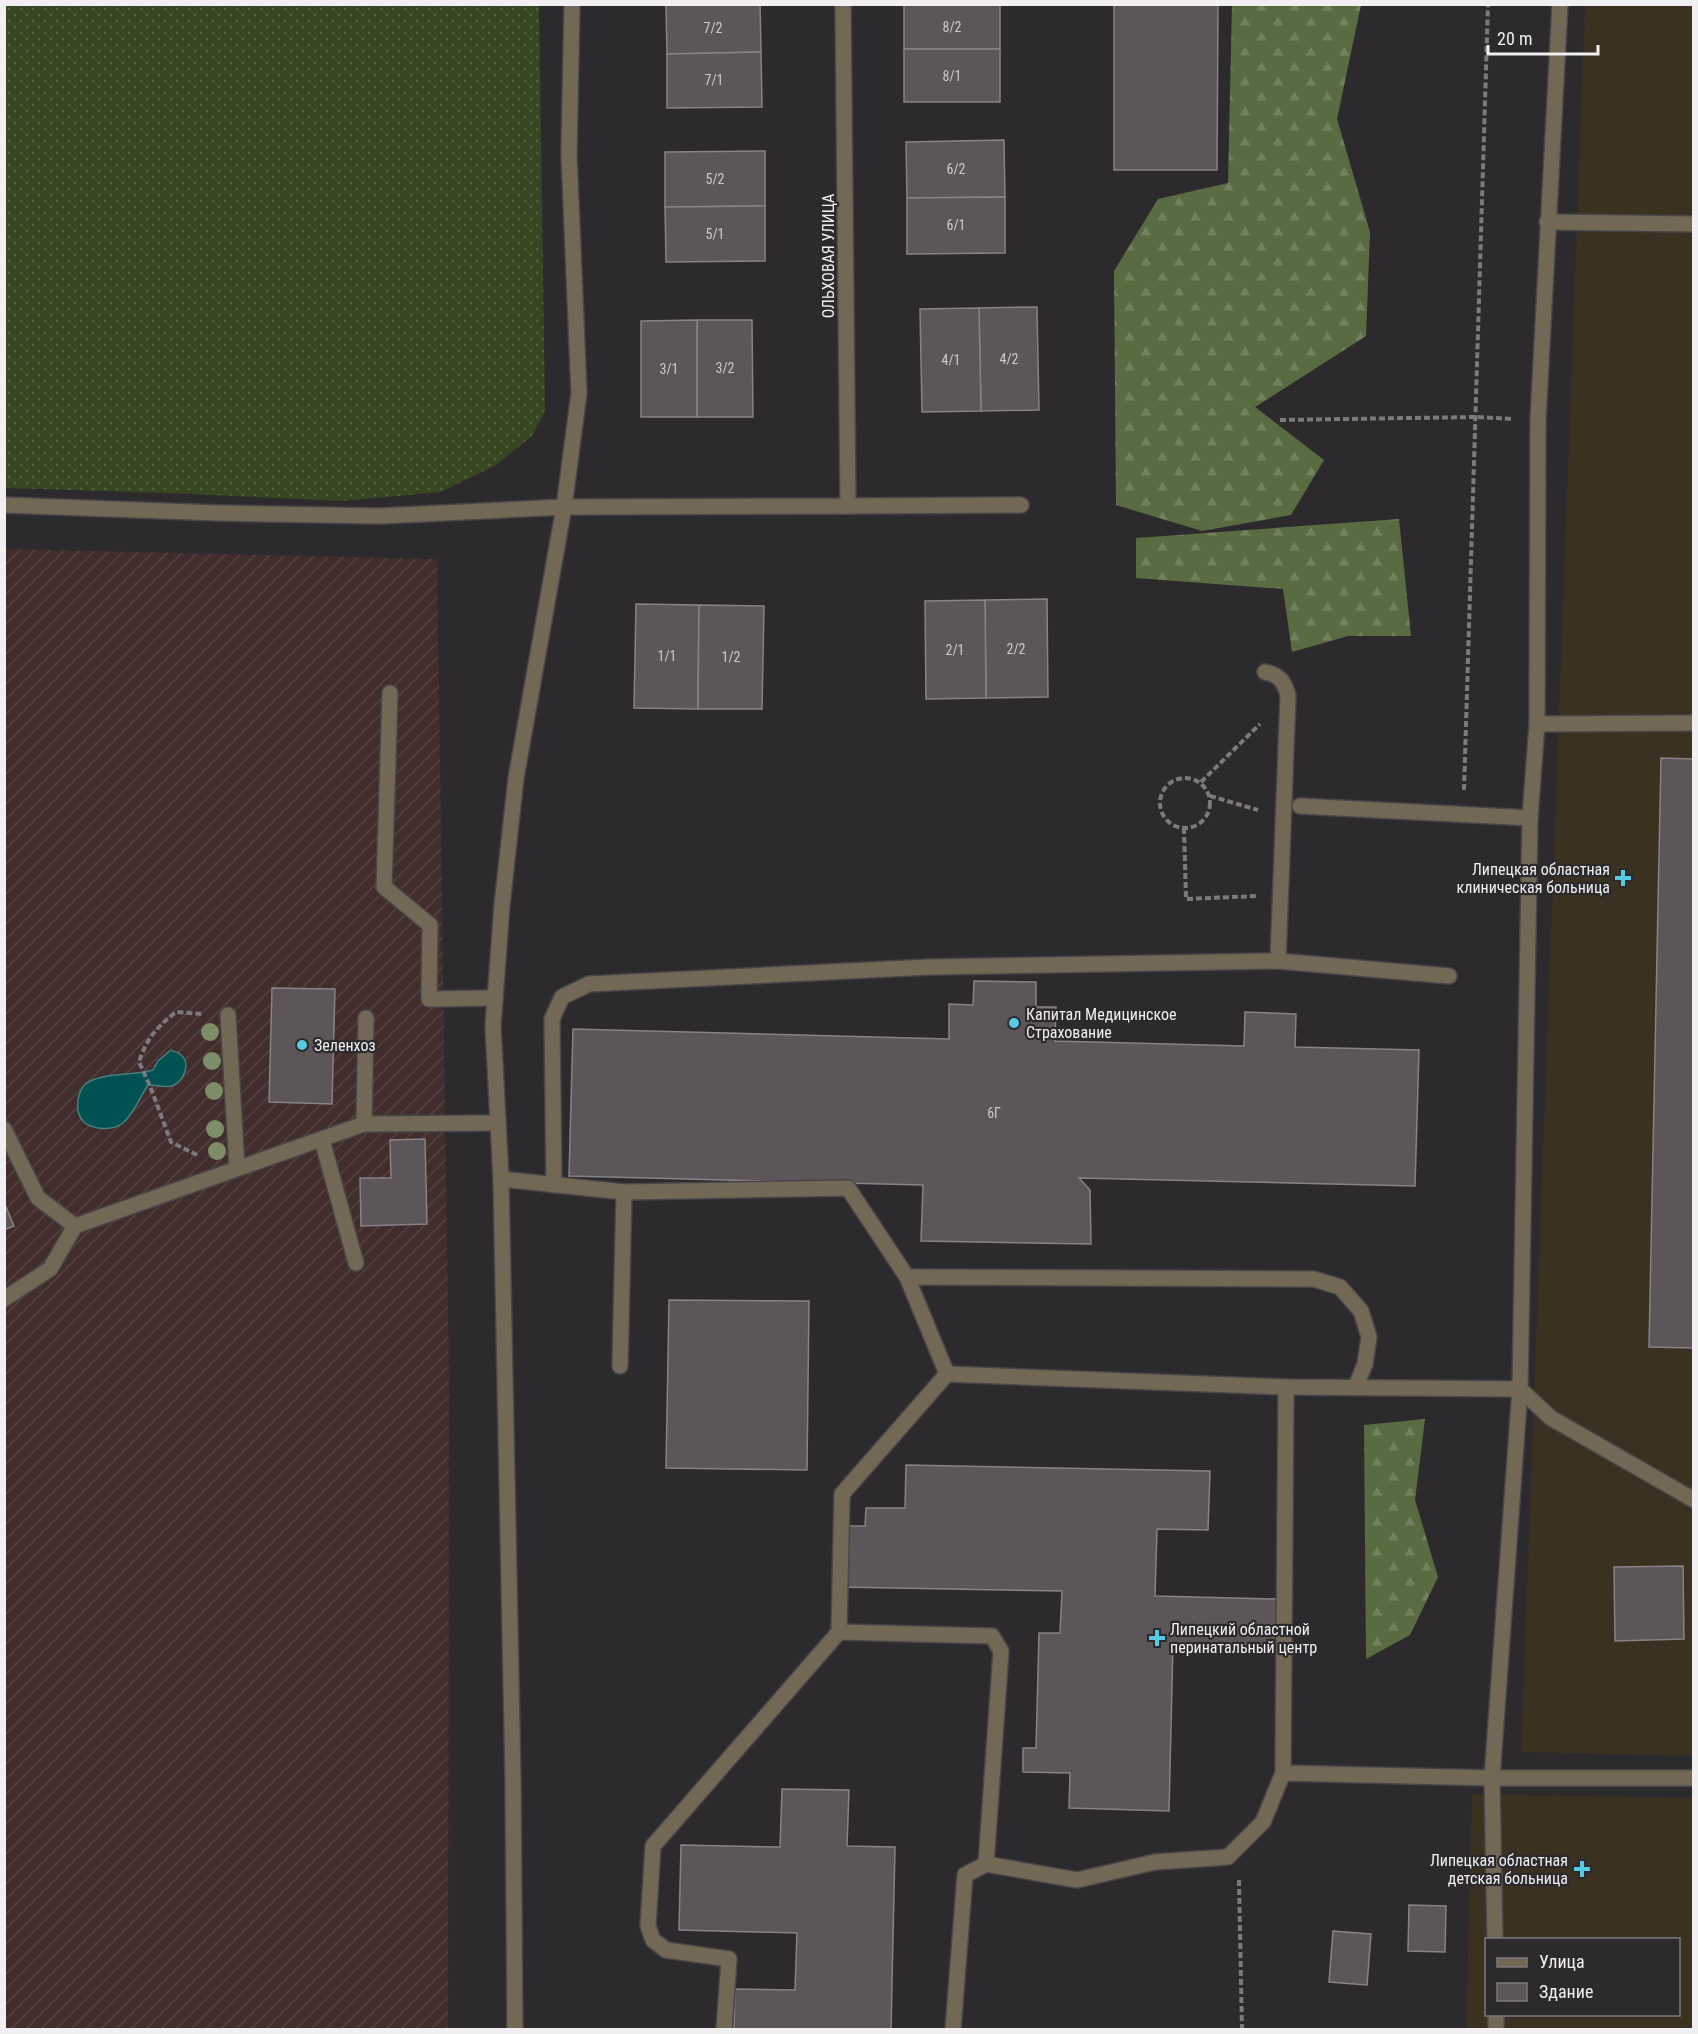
<svg xmlns="http://www.w3.org/2000/svg" width="1698" height="2034" font-family="'Roboto Condensed',sans-serif">
  <defs>
    <pattern id="industrial-furrows" width="10" height="10" patternUnits="userSpaceOnUse" patternTransform="scale(1.5)"><rect width="10" height="10" fill="#412d2c"/><path d="M-1 1l2-2M0 10L10 0M9 11l2-2" fill="none" stroke="#544241"/></pattern>
    <pattern id="grass-dots" width="8" height="8" patternUnits="userSpaceOnUse" patternTransform="scale(1.5)"><rect width="8" height="8" fill="#374721"/><path d="M2 2h.1M6 6h.1" fill="none" stroke="#546242" stroke-width="1.8" stroke-linecap="round"/></pattern>
    <pattern id="forest-firs" width="22" height="20" patternUnits="userSpaceOnUse" patternTransform="scale(1.5)"><rect width="22" height="20" fill="#596c41"/><path d="M5 1l3.5 6h-7zM16 11l3.5 6h-7z" fill="#71815d"/></pattern>
  </defs>
  <rect width="100%" height="100%" fill="#2d2a2e"/>
  <!-- industrial -->
  <polygon fill="url(#industrial-furrows)" points="5,549 437,559 449,1382 448,2029 5,2030"/>
  <!-- medical -->
  <g fill="#3b3121" fill-rule="evenodd">
    <polygon points="1585,5 1693,5 1693,1756 1521,1752"/>
    <path d="M1472,1794L1693,1798V2029L1466,2030ZM1486,1940H1678V2014H1486Z"/>
  </g>
  <!-- grass -->
  <polygon fill="url(#grass-dots)" points="5,4 539,5 545,411 532,436 496,465 441,492 343,501 169,493 5,488"/>
  <!-- forest -->
  <g fill="url(#forest-firs)">
    <polygon points="1232,5 1361,5 1337,119 1370,232 1366,336 1255,407 1324,460 1291,515 1202,531 1116,505 1114,271 1158,199 1228,183"/>
    <polygon points="1399,519 1411,636 1348,636 1292,652 1283,589 1136,578 1136,538"/>
    <polygon points="1425,1419 1415,1500 1438,1577 1410,1635 1366,1659 1364,1425"/>
  </g>
  <!-- water -->
  <path fill="#005152" stroke="#488082" stroke-width="1.5" d="M171,1050C174,1052 178,1052 180,1054C192,1063 184,1081 172,1086C166,1088 156,1085 148,1085C140,1097 134,1113 123,1123C113,1131 93,1130 84,1122C73,1112 77,1087 90,1081C110,1072 133,1076 153,1070L158,1061Z"/>
  <!-- building -->
  <g fill="#5c5658" stroke="#888284" stroke-width="1.5">
    <polygon points="666,4 760,4 761,52 667,54"/>
    <rect x="904" y="4" width="96" height="45"/>
    <polygon points="1114,4 1218,4 1217,170 1114,170"/>
    <rect x="904" y="49" width="96" height="53"/>
    <polygon points="761,52 762,107 667,108 667,54"/>
    <polygon points="1004,140 1005,197 907,198 906,142"/>
    <polygon points="765,151 765,206 665,207 665,152"/>
    <polygon points="1005,197 1005,253 907,254 907,198"/>
    <polygon points="765,206 765,261 666,262 665,207"/>
    <polygon points="1037,307 1039,410 981,411 979,308"/>
    <polygon points="979,308 981,411 922,412 920,309"/>
    <polygon points="697,320 752,320 753,417 697,417"/>
    <polygon points="697,320 697,417 641,417 641,321"/>
    <polygon points="1047,599 1048,697 986,698 985,600"/>
    <polygon points="985,600 986,698 926,699 925,601"/>
    <polygon points="636,604 699,605 698,709 634,708"/>
    <polygon points="699,605 764,606 762,709 698,709"/>
    <polygon points="1661,758 1694,759 1694,1348 1649,1347"/>
    <polygon points="974,981 1036,982 1036,1007 1056,1007 1055,1041 1244,1046 1245,1012 1296,1014 1295,1047 1419,1050 1415,1186 1079,1178 1090,1190 1091,1244 921,1241 923,1185 569,1176 573,1029 949,1039 949,1004 973,1005"/>
    <polygon points="272,988 335,989 332,1104 269,1102"/>
    <polygon points="425,1139 427,1224 361,1226 360,1178 391,1178 390,1140"/>
    <polygon points="4,1202 14,1226 4,1230"/>
    <polygon points="669,1300 809,1301 807,1470 666,1468"/>
    <polygon points="906,1465 1210,1471 1208,1530 1157,1529 1155,1596 1277,1599 1276,1645 1173,1643 1169,1811 1069,1808 1070,1773 1023,1772 1023,1748 1036,1748 1039,1633 1060,1633 1062,1591 838,1587 840,1526 865,1526 866,1508 905,1508"/>
    <polygon points="1683,1566 1684,1639 1615,1641 1614,1567"/>
    <polygon points="782,1789 849,1790 847,1846 895,1847 891,2030 734,2030 735,1989 795,1990 797,1933 679,1930 681,1845 780,1847"/>
    <polygon points="1409,1905 1446,1906 1445,1952 1408,1951"/>
    <polygon points="1333,1931 1371,1934 1367,1985 1329,1982"/>
  </g>
  <g fill="none" stroke-linecap="round" stroke-linejoin="round">
    <defs>
      <g id="service">
        <polyline points="1560,4 1538,420 1537,724 1530,818 1520,1389 1551,1418 1694,1500"/>
        <polyline points="1547,222 1694,224"/>
        <polyline points="4,505 218,513 380,516 564,507"/>
        <polyline points="848,506 1021,505"/>
        <path d="M1265,672C1279,675 1284,681 1288,695L1278,961"/>
        <polyline points="390,693 384,887 430,925 429,999 495,998"/>
        <polyline points="1537,724 1694,723"/>
        <polyline points="1300,806 1530,818"/>
        <polyline points="228,1015 237,1168"/>
        <polyline points="364,1124 366,1018"/>
        <polyline points="4,1129 38,1198 75,1226 364,1124 498,1123"/>
        <polyline points="322,1140 356,1263"/>
        <polyline points="501,1179 624,1192 848,1188 907,1277 947,1374 1286,1387 1520,1389 1492,1778 1495,1940"/>
        <polyline points="554,1185 552,1019 562,997 589,984 929,967 1278,961 1449,976"/>
        <polyline points="907,1277 1314,1279 1340,1287 1361,1311 1369,1337 1365,1364 1356,1386"/>
        <polyline points="4,1299 50,1269 75,1226"/>
        <polyline points="620,1366 624,1192"/>
        <polyline points="839,1632 992,1636 1001,1651 986,1864"/>
        <polyline points="1283,1773 1286,1387"/>
        <polyline points="1496,2014 1496,2030"/>
        <polyline points="724,2030 729,1959 666,1950 653,1940 648,1926 653,1846 839,1632 842,1494 947,1374"/>
        <polyline points="953,2030 965,1875 986,1864 1077,1880 1155,1862 1228,1857 1263,1822 1283,1773 1492,1778 1694,1778"/>
      </g>
      <g id="minor">
        <polyline points="564,507 848,506 843,4"/>
        <polyline points="515,2030 513,1780 501,1179 493,1026 502,905 516,778 564,507 579,393 569,155 572,4"/>
      </g>
    </defs>
    <!-- service casing -->
    <use href="#service" stroke="#484649" stroke-width="18"/>
    <!-- minor casing -->
    <use href="#minor" stroke="#484649" stroke-width="18"/>
    <!-- path -->
    <g stroke="#7d7a7d" stroke-width="4" stroke-dasharray="6 3" stroke-linecap="butt">
      <polyline points="1280,420 1476,417 1513,419"/>
      <circle cx="1185" cy="803" r="25"/>
      <polyline points="1201,782 1260,724"/>
      <polyline points="1464,790 1488,4"/>
      <polyline points="1210,796 1258,810"/>
      <polyline points="1184,828 1186,899 1256,896"/>
      <path d="M197,1155L171,1142L150,1086L139,1062C146,1039 158,1026 176,1012L202,1014"/>
      <polyline points="1239,1880 1242,2030"/>
    </g>
    <!-- service -->
    <use href="#service" stroke="#736755" stroke-width="15"/>
    <!-- minor -->
    <use href="#minor" stroke="#736755" stroke-width="15"/>
  </g>
  <!-- trees -->
  <g fill="#7d8d68">
    <circle cx="210" cy="1032" r="9"/>
    <circle cx="212" cy="1061" r="9"/>
    <circle cx="214" cy="1091" r="9"/>
    <circle cx="215" cy="1129" r="9"/>
    <circle cx="217" cy="1151" r="9"/>
  </g>
  <!-- markers -->
  <g fill="#55cae0" stroke="#2d2a2e" stroke-width="2">
    <path d="M1620 869h6v6h6v6h-6v6h-6v-6h-6v-6h6z"/>
    <circle cx="1014" cy="1023" r="6"/>
    <circle cx="302" cy="1045" r="6"/>
    <path d="M1154 1629h6v6h6v6h-6v6h-6v-6h-6v-6h6z"/>
    <path d="M1579 1860h6v6h6v6h-6v6h-6v-6h-6v-6h6z"/>
  </g>
  <g text-anchor="middle" dominant-baseline="central" stroke-width="4.5" stroke-linejoin="round" paint-order="stroke">
    <!-- number labels -->
    <g font-size="14" fill="#ccc9cb">
      <text x="952" y="27">8/2</text>
      <text x="713" y="28">7/2</text>
      <text x="952" y="76">8/1</text>
      <text x="714" y="80">7/1</text>
      <text x="956" y="169">6/2</text>
      <text x="715" y="179">5/2</text>
      <text x="956" y="225">6/1</text>
      <text x="715" y="234">5/1</text>
      <text x="1009" y="359">4/2</text>
      <text x="951" y="360">4/1</text>
      <text x="725" y="368">3/2</text>
      <text x="669" y="369">3/1</text>
      <text x="1016" y="649">2/2</text>
      <text x="955" y="650">2/1</text>
      <text x="667" y="656">1/1</text>
      <text x="731" y="657">1/2</text>
      <text x="994" y="1113">6Г</text>
    </g>
    <!-- street labels -->
    <g font-size="16" fill="#f1eff1" stroke="#2d2a2e">
      <text transform="translate(828 256) rotate(-90)">ОЛЬХОВАЯ УЛИЦА</text>
    </g>
    <!-- poi labels -->
    <g font-size="16" fill="#f1eff1" stroke="#2d2a2e" text-anchor="start">
      <text x="1610" y="869" text-anchor="end">Липецкая областная<tspan x="1610" dy="18">клиническая больница</tspan></text>
      <text x="1026" y="1014">Капитал Медицинское<tspan x="1026" dy="18">Страхование</tspan></text>
      <text x="314" y="1045">Зеленхоз</text>
      <text x="1170" y="1629">Липецкий областной<tspan x="1170" dy="18">перинатальный центр</tspan></text>
      <text x="1568" y="1860" text-anchor="end">Липецкая областная<tspan x="1568" dy="18">детская больница</tspan></text>
    </g>
  </g>
  <!-- border -->
  <rect width="1698" height="2034" fill="none" stroke="#f1eff1" stroke-width="12"/>
  <!-- legend -->
  <rect x="1485" y="1938" width="195" height="78" fill="#2d2a2e" stroke="#7b797c" stroke-width="1.5"/>
  <rect x="1497" y="1958" width="30" height="9" fill="#736755" stroke="#7b797c" stroke-width="1.5"/>
  <text x="1539" y="1968" font-size="18" fill="#f1eff1">Улица</text>
  <rect x="1497" y="1983" width="30" height="18" fill="#5c5658" stroke="#7b797c" stroke-width="1.5"/>
  <text x="1539" y="1998" font-size="18" fill="#f1eff1">Здание</text>
  <!-- scale -->
  <path d="M1488 45v9h110v-9" fill="none" stroke="#f1eff1" stroke-width="3"/>
  <text x="1497" y="45" font-size="18" fill="#f1eff1" stroke="#2d2a2e" stroke-width="4.5" paint-order="stroke">20 m</text>
</svg>
